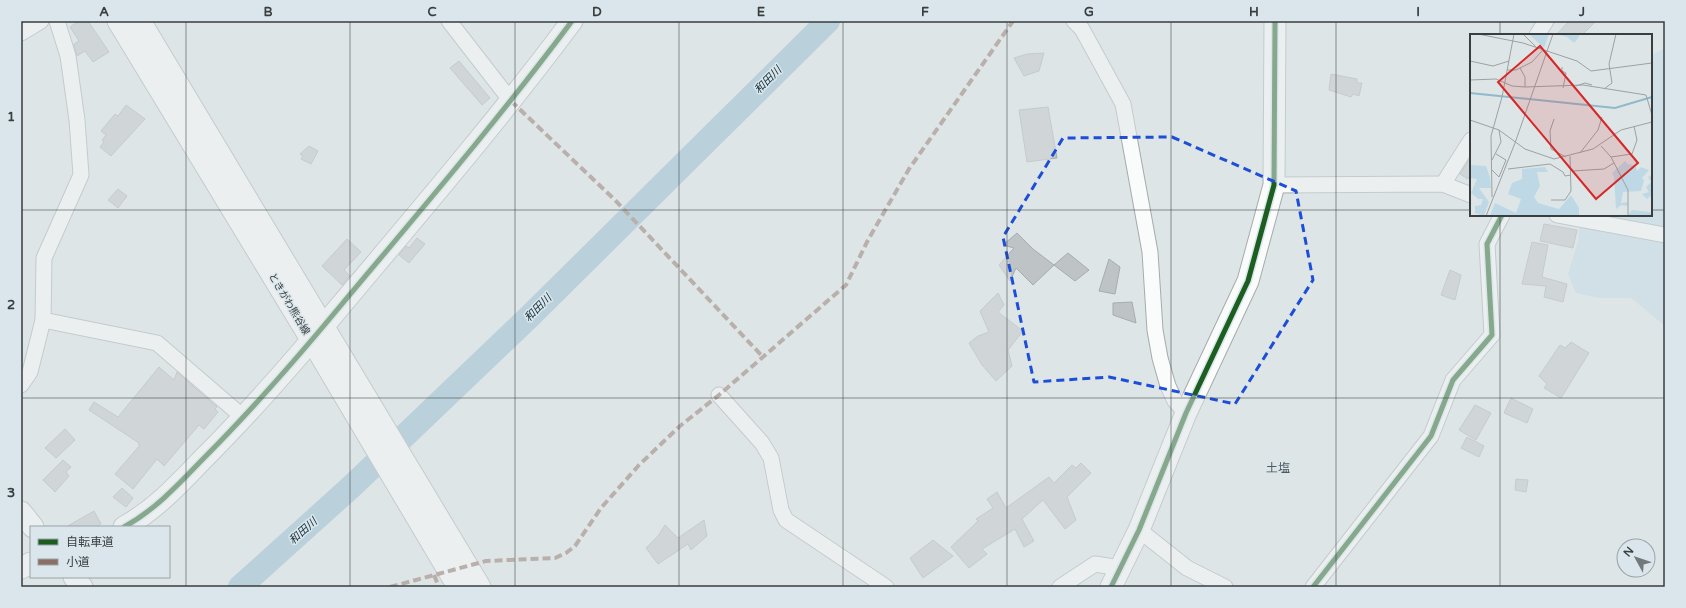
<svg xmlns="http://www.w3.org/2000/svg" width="1686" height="608" font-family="'Varela Round','Noto Sans JP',sans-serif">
  <rect width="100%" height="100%" fill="#dee5e7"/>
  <!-- green -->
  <polygon fill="#bed9e5" points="1665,48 1665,326 1631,298 1599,298 1576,293 1568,274 1578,241 1581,215 1651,215 1651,55"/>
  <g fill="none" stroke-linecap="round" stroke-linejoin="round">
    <!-- river -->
    <polyline stroke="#8fb9cc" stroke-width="24" points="240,587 351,487 528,318 828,21"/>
  </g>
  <!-- building -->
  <g fill="#bec3c5" stroke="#a7acae">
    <polygon points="79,21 88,21 109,52 93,62 85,51 77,56 74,44 79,41 70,27"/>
    <polygon points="1569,21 1596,21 1582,35 1556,35"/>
    <polygon points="1044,53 1039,71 1024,76 1014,58 1027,54"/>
    <polygon points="459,61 490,98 482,105 450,68"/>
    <polygon points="1331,74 1357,79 1357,83 1362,83 1359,96 1353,94 1351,97 1329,90"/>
    <polygon points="126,105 145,119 111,156 100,147 104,142 102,140 106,135 101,131 115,114 118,116"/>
    <polygon points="1048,107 1057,158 1027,162 1019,110"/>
    <polygon points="309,146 318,151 311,164 301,159 303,156 300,154"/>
    <polygon points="1471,157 1471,172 1468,179 1460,174"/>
    <polygon points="118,189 127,196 118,208 108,200"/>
    <polygon points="1544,224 1577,230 1573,248 1540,241"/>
    <polygon points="1017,233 1033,249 1054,265 1033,285 1016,268 1010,281 999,265 1014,248 1003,245"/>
    <polygon points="417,238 425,244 409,263 399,255 406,246 409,248"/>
    <polygon points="347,239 361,252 344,270 350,276 342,285 322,266"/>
    <polygon points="1532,242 1548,245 1542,277 1567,284 1563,302 1544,297 1546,286 1522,284"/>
    <polygon points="1068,253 1089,270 1075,281 1054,265"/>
    <polygon points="1109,259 1120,267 1115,294 1099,291"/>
    <polygon points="1450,270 1461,275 1455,300 1441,295"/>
    <polygon points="998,293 1004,305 998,312 1023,331 1008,350 1012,366 996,381 982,365 969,343 978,336 989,332 980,311"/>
    <polygon points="1132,302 1136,323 1113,315 1113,303"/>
    <polygon points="1571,342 1589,353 1561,398 1544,388 1547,384 1539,376 1560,345 1565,348"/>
    <polygon points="159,367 174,380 177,372 217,407 215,409 218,412 204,429 199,425 164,466 157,459 133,489 115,474 140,445 138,444 139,443 89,410 94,402 118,417"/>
    <polygon points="1511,398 1533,409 1527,423 1504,413"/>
    <polygon points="1475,405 1491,413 1476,440 1459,430"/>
    <polygon points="65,429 75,440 56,458 45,448"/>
    <polygon points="1467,437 1484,446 1479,457 1461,448"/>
    <polygon points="63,460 71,467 66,472 69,476 55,492 43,480"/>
    <polygon points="1081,463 1091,473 1067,497 1076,520 1065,529 1043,500 1022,519 1034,541 1024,547 1015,529 982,549 987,554 969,568 951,547 978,521 976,519 993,508 987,499 997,492 1006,508 1049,477 1054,483 1072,465 1076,468"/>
    <polygon points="1516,479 1528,480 1526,492 1515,490"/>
    <polygon points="122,488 133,498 126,507 113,497"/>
    <polygon points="94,511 101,524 95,527 66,527"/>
    <polygon points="704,520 707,536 691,550 688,544 658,564 646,548 658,536 665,525 678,538"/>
    <polygon points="933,540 953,556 923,578 910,558"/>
  </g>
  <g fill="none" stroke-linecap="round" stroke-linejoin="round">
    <defs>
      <g id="street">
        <polyline points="449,21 511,101"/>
        <polyline points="1074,21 1082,29 1123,104 1150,252 1155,330 1160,358 1168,386 1175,401 1186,413"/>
        <polyline points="21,33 41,21"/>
        <polyline points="1537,35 1546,21"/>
        <polyline points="1443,184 1471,140"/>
        <polyline points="1274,185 1443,184 1471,195"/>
        <polyline points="1557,215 1665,235"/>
        <polyline points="43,320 157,343 244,418"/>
        <polyline points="21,385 30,372 43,320 44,258 81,175 77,120 68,56 57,21"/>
        <polyline points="719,395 762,443 771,458 781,510 786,520 886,587"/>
        <polyline points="1139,530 1187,568 1225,587"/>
        <polyline points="1060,587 1095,564 1120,568"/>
        <polyline points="1313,587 1431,436 1453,380 1492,335 1487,244 1502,215"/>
      </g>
      <g id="secondary">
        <polyline points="118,21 312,341 458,587"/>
        <polyline points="140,21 480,587"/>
        <polyline points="21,512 33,527"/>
        <path d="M124,527C155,510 179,484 203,459C252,410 298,357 342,304C420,211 499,119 572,21"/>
        <polyline points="21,568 31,563"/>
        <polyline points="74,577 82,587"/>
        <polyline points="1111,587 1139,530 1186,413 1248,281 1274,185 1275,21"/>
      </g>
    </defs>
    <!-- street casing -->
    <use href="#street" stroke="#a5abad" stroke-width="17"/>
    <!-- secondary casing -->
    <use href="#secondary" stroke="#a5abad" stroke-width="23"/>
    <!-- street -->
    <use href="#street" stroke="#fafbfb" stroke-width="15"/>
    <!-- secondary -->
    <use href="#secondary" stroke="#fafbfb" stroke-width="21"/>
    <!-- quiet -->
    <g stroke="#8d6e63" stroke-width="4" stroke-dasharray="8 4" stroke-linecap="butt">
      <polyline points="511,101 615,200 763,357"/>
      <polyline points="434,575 439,587"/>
      <polyline points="390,587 486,561 555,558 566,553 575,546 601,508 639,465 680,426 719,395 846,285 868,240 909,169 1013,21"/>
    </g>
    <defs>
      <g id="cycleway">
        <path d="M124,527C155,510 179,484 203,459C252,410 298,357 342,304C420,211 499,119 572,21"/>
        <polyline points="1111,587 1139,530 1186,413 1248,281 1274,185 1275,21"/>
        <polyline points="1313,587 1431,436 1453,380 1492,335 1487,244 1502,215"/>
      </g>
    </defs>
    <!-- cycleway casing -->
    <use href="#cycleway" stroke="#dae6eb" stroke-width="8"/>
    <!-- cycleway -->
    <use href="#cycleway" stroke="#1b5e20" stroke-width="5"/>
  </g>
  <!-- marked area -->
  <path d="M0 0H1686V608H0ZM1172,137L1296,191L1313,280L1235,404L1109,377L1034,382L1003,237L1063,138Z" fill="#dee5e7" fill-opacity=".55" fill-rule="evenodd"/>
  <path fill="none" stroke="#1d4ed8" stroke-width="3" stroke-dasharray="8 5" stroke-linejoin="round" d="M1172,137L1296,191L1313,280L1235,404L1109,377L1034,382L1003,237L1063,138Z"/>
  <!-- grid -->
  <path fill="none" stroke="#393e40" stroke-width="1" stroke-opacity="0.55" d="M186,21V587M350,21V587M515,21V587M679,21V587M843,21V587M1007,21V587M1171,21V587M1336,21V587M1500,21V35M21,210H1471M1651,210H1665M1500,215V587M21,398H1665"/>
  <g text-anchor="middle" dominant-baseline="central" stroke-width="3" stroke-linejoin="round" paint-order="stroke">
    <!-- street labels -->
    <g font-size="10" fill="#393e40" stroke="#dae6eb">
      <text transform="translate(289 304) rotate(59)">ときがわ熊谷線</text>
    </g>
    <!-- water labels -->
    <g font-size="11" font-style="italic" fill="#122f3b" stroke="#dae6eb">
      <text transform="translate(768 80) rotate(-45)">和田川</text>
      <text transform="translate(538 308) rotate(-45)">和田川</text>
      <text transform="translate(303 531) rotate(-42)">和田川</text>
    </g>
    <!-- quarter labels -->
    <g font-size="12" fill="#4e585d" stroke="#dae6eb">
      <text x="1278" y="468">土塩</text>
    </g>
  </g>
  <!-- overview -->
  <g transform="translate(1470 34)">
    <rect width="182" height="182" fill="#dee5e7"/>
    <path d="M60,0H79L74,14L60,1ZM87,0H109V3L104,9L97,3ZM155,127L158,130L166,132L167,137L171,133L179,136L172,144L174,146L171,157L153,158L151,169L158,168L157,172L151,171L146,175L144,143L142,139ZM0,131L16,132L20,143L21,154H9L19,168L14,182L5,179V172L11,171L13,165H8L1,159L7,145L0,144ZM75,133L78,138H67L70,152L64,163L68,169L89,175L101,161L109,174V182H20L25,169L46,179L51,165L38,160L42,149L52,145V135ZM182,141V161L177,165L172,160L179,158L176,153L181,148L178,143ZM162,176L180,178L182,182H157Z" fill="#bed9e5"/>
    <path fill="none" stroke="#8fb9cc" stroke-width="2" d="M0,59L145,74L182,63"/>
    <path fill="none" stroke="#9ca2a4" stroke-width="1" d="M8,0L53,9L107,27L121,37L182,29M53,0L68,15M0,27L23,32L39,27M92,33V37L96,39L93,54M50,34L55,43V53M37,36H46L62,28L72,17M0,46L26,45L42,52L55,53L113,51L176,61L182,81M106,52L115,49L122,51M134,55L142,49L139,30L146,0M84,85L80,97L81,115L96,123M0,86L29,96L55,115L84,125L123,115L151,96L182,88M131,112L141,123L158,156V182M110,119L128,96L132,83M141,123L162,120L167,106L164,92M22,126L31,108L29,96M38,135L80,130L93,138L95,142L101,141M22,136L29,143L36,126L26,120M102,137L134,135L144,129M22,163L21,102L32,63L44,0M81,166H95L101,157L100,122M16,182L45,109L83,0"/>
    <path fill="#d62828" fill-opacity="0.15" stroke="#d62828" stroke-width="2" d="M70,12L168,129L126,165L28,48Z"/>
    <rect width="182" height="182" fill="none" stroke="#393e40" stroke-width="2"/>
  </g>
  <!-- border -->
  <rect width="1686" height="608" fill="none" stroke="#dae6eb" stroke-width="44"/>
  <!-- legend -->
  <rect x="30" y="526" width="140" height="52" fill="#dae6eb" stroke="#9aa3a7"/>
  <rect x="38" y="539" width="20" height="6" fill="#1b5e20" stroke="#9aa3a7"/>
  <text x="66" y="546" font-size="12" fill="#393e40">自転車道</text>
  <rect x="38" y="559" width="20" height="6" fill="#8d6e63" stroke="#9aa3a7"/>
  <text x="66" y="566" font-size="12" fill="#393e40">小道</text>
  <!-- north arrow -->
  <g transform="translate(1636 558) rotate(310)"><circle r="19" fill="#dae6eb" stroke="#9aa3a7"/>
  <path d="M0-3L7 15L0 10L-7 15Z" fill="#73787a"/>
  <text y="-6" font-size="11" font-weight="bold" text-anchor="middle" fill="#393e40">N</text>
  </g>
  <rect x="22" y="22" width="1642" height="564" fill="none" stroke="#393e40" stroke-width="1.5"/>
  <g font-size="13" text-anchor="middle" font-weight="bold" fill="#393e40">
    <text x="104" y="16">A</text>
    <text x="268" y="16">B</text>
    <text x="432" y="16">C</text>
    <text x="597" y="16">D</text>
    <text x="761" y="16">E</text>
    <text x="925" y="16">F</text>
    <text x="1089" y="16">G</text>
    <text x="1254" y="16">H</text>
    <text x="1418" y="16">I</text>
    <text x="1582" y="16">J</text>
    <text x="11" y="121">1</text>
    <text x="11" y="309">2</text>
    <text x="11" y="497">3</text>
  </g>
</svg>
